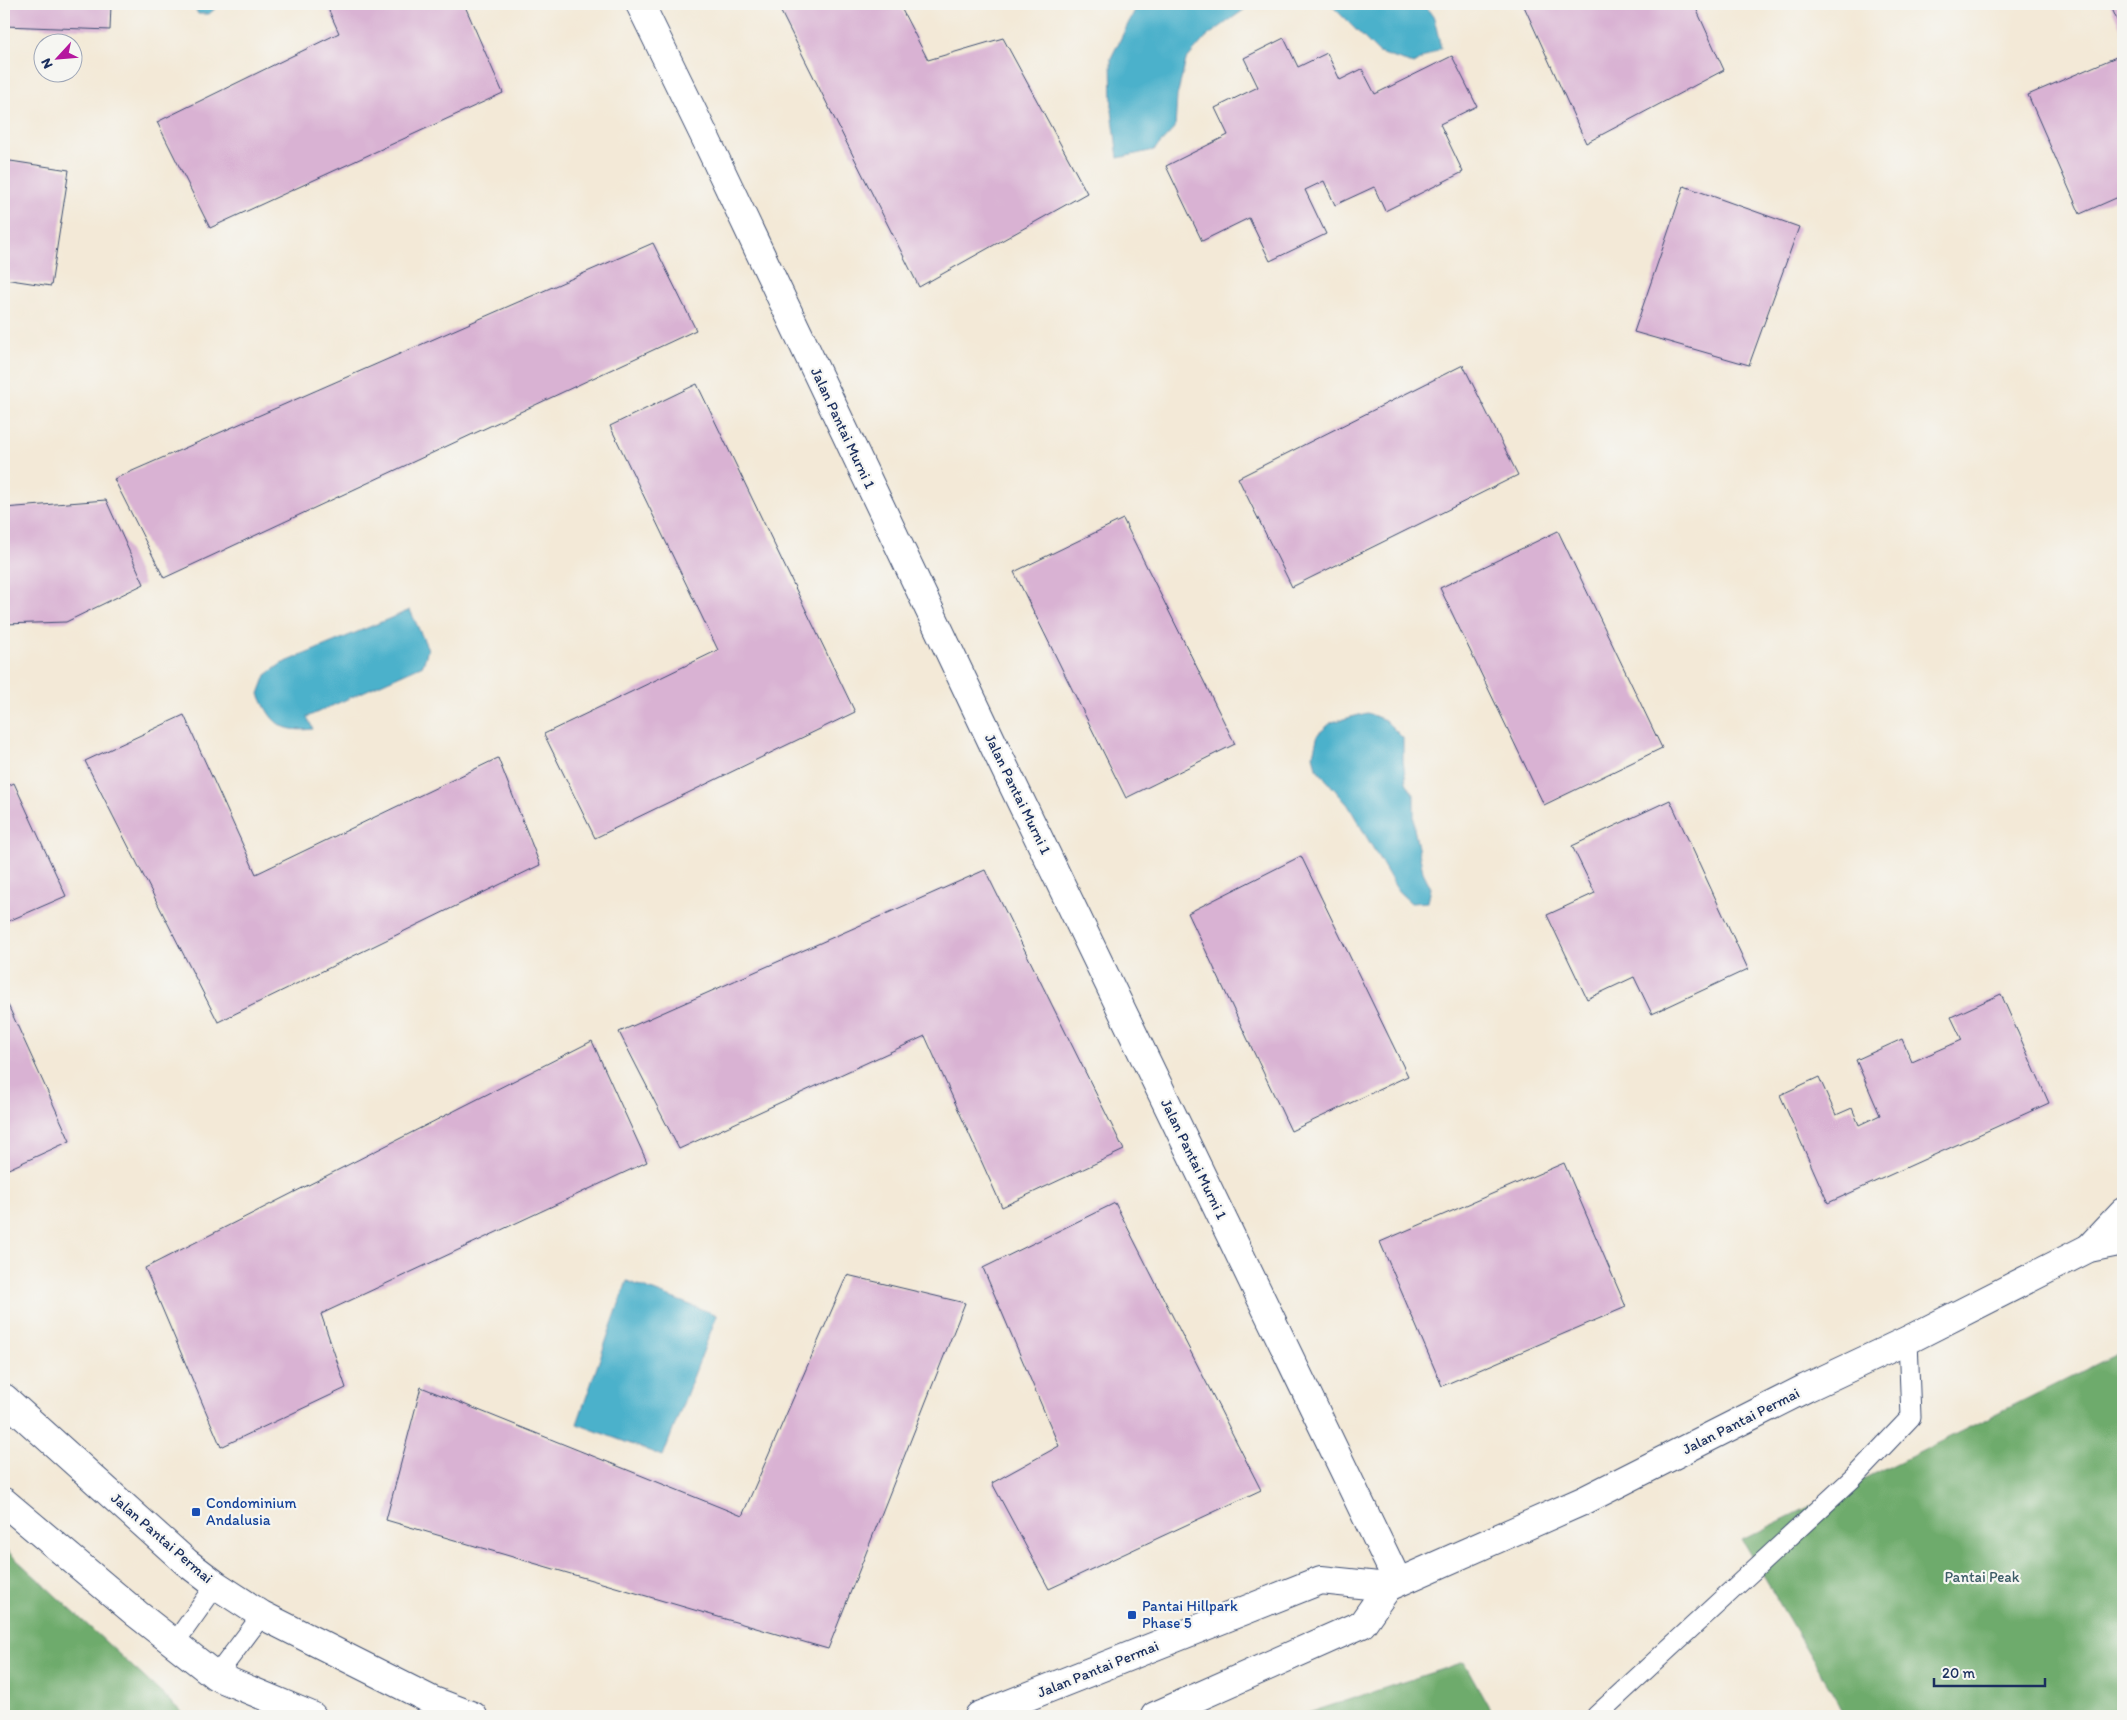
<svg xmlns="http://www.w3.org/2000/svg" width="2127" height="1720" font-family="Itim,sans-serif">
  <rect width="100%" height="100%" fill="#f6f6f2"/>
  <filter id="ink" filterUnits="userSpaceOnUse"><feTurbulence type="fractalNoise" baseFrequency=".02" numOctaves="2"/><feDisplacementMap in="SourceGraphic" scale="10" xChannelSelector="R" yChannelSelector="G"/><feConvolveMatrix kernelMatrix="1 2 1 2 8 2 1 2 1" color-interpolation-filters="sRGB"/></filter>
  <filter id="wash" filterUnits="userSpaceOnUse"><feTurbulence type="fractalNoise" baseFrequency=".0096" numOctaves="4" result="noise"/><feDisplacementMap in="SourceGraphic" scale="20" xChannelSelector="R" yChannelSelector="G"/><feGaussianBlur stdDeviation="1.12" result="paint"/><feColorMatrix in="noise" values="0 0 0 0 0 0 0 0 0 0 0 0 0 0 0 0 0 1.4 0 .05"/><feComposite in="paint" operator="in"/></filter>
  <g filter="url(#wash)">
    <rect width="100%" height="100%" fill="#f3e9d7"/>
    <!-- forest -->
    <g fill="#6eab6c" stroke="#446d65">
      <polygon points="2123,1351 2123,1716 1846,1716 1742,1540"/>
      <polygon points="4,1548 186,1716 4,1716"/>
      <polygon points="1464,1662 1494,1716 1299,1716"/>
    </g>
    <!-- water -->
    <g fill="#4cb1cb" stroke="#347094">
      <polygon points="193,4 251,4 218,6 209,14 198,14"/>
      <polygon points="1138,4 1252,4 1206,37 1186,60 1177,96 1175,128 1154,150 1118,158 1112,110 1111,58"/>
      <polygon points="1327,4 1424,4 1434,18 1441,48 1413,64 1379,53 1331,5"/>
      <path d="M410,610L428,649L423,665L307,717L313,729C280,733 271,722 259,694L266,675L281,664Z"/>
      <polygon points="1367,713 1385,720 1403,738 1403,761 1406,782 1414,796 1414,828 1423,872 1431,888 1428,902 1411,903 1398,891 1348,805 1316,768 1313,755 1318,734 1332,722"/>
      <polygon points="627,1281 717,1315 663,1456 577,1424"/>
    </g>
    <g id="blocks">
      <!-- building -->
      <g fill="#d9b2d3">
        <polygon points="4,4 111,4 110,30 4,26"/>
        <polygon points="326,4 464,4 503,93 210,228 157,122 339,33"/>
        <polygon points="777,4 899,4 928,60 1003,38 1087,193 919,287"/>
        <polygon points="1523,4 1694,4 1724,70 1586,143"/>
        <polygon points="2110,4 2123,4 2123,34"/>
        <polygon points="1284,38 1298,67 1327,53 1340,80 1362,69 1375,94 1452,56 1477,106 1440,124 1463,172 1385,211 1374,187 1335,205 1324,181 1305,190 1326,234 1270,261 1249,218 1202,241 1166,166 1228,135 1215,108 1258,87 1244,58"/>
        <polygon points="2123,54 2123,195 2080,214 2028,95"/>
        <polygon points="4,160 69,170 51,286 4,279"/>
        <polygon points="1684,186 1799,227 1749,365 1634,332"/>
        <polygon points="653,243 696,330 164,578 114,479"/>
        <polygon points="1463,365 1518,475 1292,587 1238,478"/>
        <polygon points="697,384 855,712 595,838 544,734 718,650 610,426"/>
        <polygon points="106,500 144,584 66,622 4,624 4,508"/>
        <polygon points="1123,519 1235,744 1126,798 1014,572"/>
        <polygon points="1558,531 1662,748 1544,805 1440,588"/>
        <polygon points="184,715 256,874 498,758 540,865 218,1022 85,761"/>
        <polygon points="14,783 66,896 4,923 4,788"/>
        <polygon points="1670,800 1748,969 1652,1014 1634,977 1587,999 1547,915 1595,893 1572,846"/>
        <polygon points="1301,856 1408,1076 1291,1131 1188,913"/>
        <polygon points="985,870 1124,1150 1002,1207 925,1036 679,1149 619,1032"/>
        <polygon points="2001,994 2049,1103 1828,1203 1780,1095 1819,1077 1836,1115 1852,1108 1859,1125 1880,1115 1856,1060 1902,1039 1912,1062 1962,1040 1951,1017"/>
        <polygon points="8,1005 70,1141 4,1171 4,1007"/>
        <polygon points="592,1041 647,1162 321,1314 346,1388 221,1447 145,1268"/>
        <polygon points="1564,1163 1626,1307 1442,1386 1380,1242"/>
        <polygon points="1115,1203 1261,1490 1049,1589 992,1483 1059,1446 983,1268"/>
        <polygon points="847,1275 965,1303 828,1649 386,1520 421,1387 742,1516"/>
      </g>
    </g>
  </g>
  <g filter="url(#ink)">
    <use href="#blocks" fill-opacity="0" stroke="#3b4b70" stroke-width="1"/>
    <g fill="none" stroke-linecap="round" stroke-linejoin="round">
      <defs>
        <g id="service">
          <polyline points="174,1644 216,1585"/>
          <polyline points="216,1676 262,1615"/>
          <polyline points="1596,1716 1853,1478 1911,1417 1908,1340"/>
        </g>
        <polyline id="minor" points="640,4 704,135 996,750 1398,1582"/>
        <g id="secondary">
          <polyline points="2089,1248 2123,1212"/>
          <polyline points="4,1398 186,1562 216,1585 262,1615 431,1700 473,1716"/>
          <polyline points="4,1502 137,1614 216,1676 312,1716"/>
          <polyline points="979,1716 1321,1580 1388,1587 1585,1500 1806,1388 1908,1340 2089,1248 2123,1241"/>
          <polyline points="1155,1716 1362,1624 1388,1587"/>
        </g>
      </defs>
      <!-- service casing -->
      <use href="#service" stroke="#3b4b70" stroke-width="21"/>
      <!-- minor casing -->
      <use href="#minor" stroke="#3b4b70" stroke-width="30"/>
      <!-- secondary casing -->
      <use href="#secondary" stroke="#3b4b70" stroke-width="30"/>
      <!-- service -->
      <use href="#service" stroke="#fff" stroke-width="19"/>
      <!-- minor -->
      <use href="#minor" stroke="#fff" stroke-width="28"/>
      <!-- secondary -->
      <use href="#secondary" stroke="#fff" stroke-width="28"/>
    </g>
  </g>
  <!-- markers -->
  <g fill="#1a4fb4" stroke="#f6f6f2" stroke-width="2">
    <rect x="191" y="1507" width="10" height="10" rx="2.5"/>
    <rect x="1127" y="1610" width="10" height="10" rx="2.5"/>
  </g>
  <g text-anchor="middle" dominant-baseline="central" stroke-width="4.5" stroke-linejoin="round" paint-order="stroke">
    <!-- street labels -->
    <g font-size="15" fill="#1b2f5e" stroke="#f6f6f2">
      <text transform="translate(843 428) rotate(65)">Jalan Pantai Murni 1</text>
      <text transform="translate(1018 794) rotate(64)">Jalan Pantai Murni 1</text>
      <text transform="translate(1194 1159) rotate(64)">Jalan Pantai Murni 1</text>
      <text transform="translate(1741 1421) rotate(-27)">Jalan Pantai Permai</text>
      <text transform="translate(162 1538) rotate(41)">Jalan Pantai Permai</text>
      <text transform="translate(1098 1669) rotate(-22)">Jalan Pantai Permai</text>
    </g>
    <!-- transit labels -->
    <g font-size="15" fill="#164399" stroke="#f6f6f2" text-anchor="start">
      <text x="206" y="1503">Condominium<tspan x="206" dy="17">Andalusia</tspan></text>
      <text x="1142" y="1606">Pantai Hillpark<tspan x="1142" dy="17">Phase 5</tspan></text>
    </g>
    <!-- park labels -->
    <g font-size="15" fill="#3c5c67" stroke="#f6f6f2">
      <text x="1982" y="1577">Pantai Peak</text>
    </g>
  </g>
  <!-- margin -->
  <rect width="2127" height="1720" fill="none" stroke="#f6f6f2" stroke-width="20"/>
  <!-- north arrow -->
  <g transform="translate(58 58) rotate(244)"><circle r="24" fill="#f6f6f2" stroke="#9ea6b7"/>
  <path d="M0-4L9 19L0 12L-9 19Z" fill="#b5179e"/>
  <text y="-8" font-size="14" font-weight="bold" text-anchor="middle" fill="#1b2f5e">N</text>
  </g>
  <!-- scale -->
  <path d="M1934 1678v8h111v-8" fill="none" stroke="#1b2f5e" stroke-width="2.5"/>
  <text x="1942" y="1678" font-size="15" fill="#1b2f5e" stroke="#f6f6f2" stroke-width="4" paint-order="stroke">20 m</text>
</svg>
